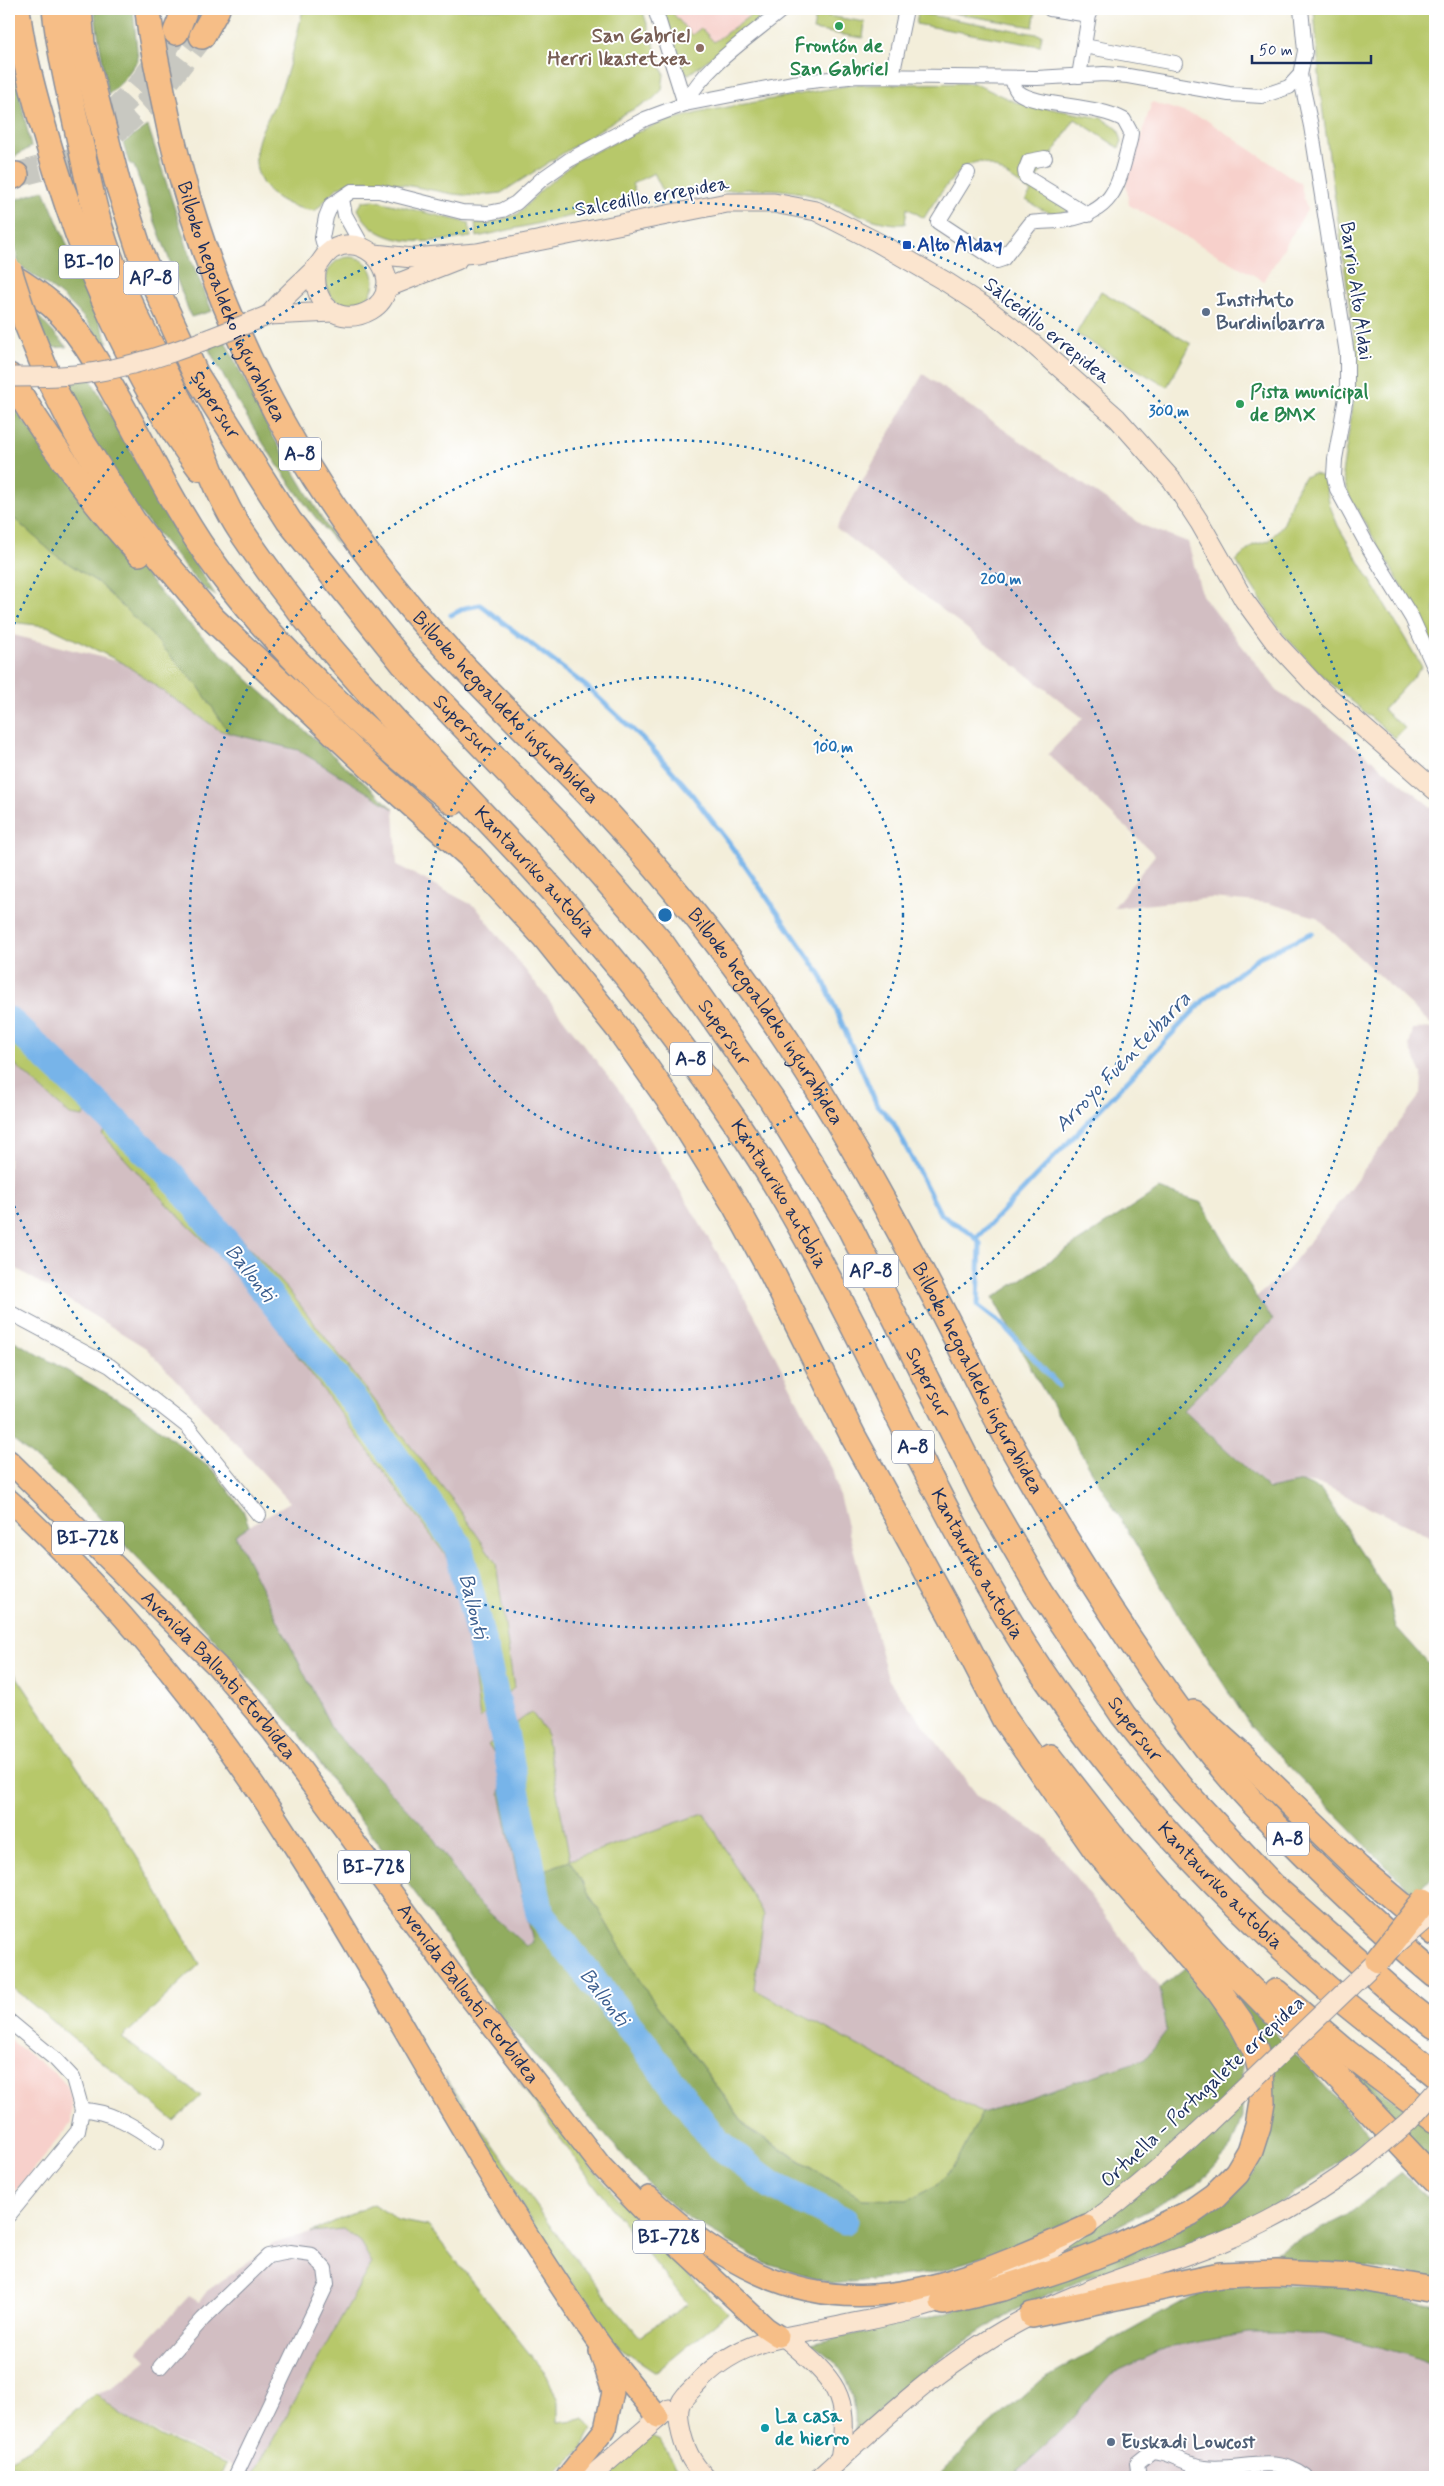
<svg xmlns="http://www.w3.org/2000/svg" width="1444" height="2486" font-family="Mynerve,sans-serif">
  <rect width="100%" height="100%" fill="#fff"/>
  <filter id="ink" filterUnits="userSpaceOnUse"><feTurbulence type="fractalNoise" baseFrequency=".02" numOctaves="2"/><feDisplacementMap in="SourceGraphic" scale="10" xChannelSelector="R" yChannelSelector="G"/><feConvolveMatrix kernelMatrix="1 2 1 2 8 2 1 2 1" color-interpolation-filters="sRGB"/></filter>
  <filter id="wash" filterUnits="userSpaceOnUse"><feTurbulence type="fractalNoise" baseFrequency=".0096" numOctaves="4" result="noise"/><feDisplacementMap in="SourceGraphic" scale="20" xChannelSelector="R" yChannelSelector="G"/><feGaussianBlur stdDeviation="1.12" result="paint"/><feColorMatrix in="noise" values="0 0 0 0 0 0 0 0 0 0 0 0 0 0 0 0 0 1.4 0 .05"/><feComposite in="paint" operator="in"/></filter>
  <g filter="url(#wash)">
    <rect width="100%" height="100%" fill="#f3eeda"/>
    <!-- built -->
    <g fill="#f7d0cb">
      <polygon points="663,9 759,9 689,74 683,72"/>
      <polygon points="1152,102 1205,119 1300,183 1307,210 1264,281 1129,205 1126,183"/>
      <polygon points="9,2039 59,2077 67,2086 72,2101 71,2123 9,2199"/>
    </g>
    <!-- industrial -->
    <g fill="#d2bec2">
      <polygon points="923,374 1144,526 1188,542 1202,595 1279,693 1312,712 1435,810 1435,1539 1324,1485 1302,1482 1270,1489 1183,1410 1273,1320 1256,1297 1287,1271 1421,1094 1422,1074 1409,1046 1413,1029 1435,1028 1316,917 1268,903 1212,898 1113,908 1155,855 1048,754 1083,718 836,528"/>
      <polygon points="9,634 124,663 219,730 298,750 394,809 397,865 476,907 622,1094 754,1314 832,1469 888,1679 978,1796 1046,1838 1160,1988 1167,2030 1145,2059 982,2113 754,1989 764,1915 533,1942 527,1946 472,1897 430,1833 333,1731 234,1535 290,1502 146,1348 9,1264"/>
      <polygon points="343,2229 360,2242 372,2263 254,2474 139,2425 110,2408 96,2393 113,2388 147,2360 138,2351 189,2296 199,2302 207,2291 273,2244 311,2232"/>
      <polygon points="1247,2333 1324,2333 1406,2354 1435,2365 1435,2477 1024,2477 1017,2471 1058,2433 1111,2374 1167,2348"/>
    </g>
    <!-- green -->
    <g fill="#b7c86b" stroke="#697c64">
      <path d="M303,9H642L664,74L662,90L652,100L626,113L501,193L474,196L453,194L384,181H358L338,187L315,211C280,207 249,186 257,147C260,129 271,114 278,97C290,69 296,39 303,9Z"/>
      <polygon points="663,9 669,9 692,35 701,28 714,42 759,9 757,23 689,74 683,72"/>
      <polygon points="954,9 1036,9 1033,27 953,13"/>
      <polygon points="1314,9 1435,9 1435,649 1417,613 1348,494 1342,474 1354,399 1354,336 1321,98"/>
      <polygon points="918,13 1042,35 1040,46 916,24"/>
      <polygon points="816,14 865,22 863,38 813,30"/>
      <path d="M973,83L1015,102L1101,118L1118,129L1122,141L1119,148L1075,119L1032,185L1069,210C1053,219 1039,208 1026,200L1031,192C1018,184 995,164 980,162C961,160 933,203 924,218L907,208L905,224C866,226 835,198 796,192C754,185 709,192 667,199L654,173L632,184L639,201L477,237L475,223H489L518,214L541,190L577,160L644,129L670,120L706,111L850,85Z"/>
      <path d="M374,200L469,223L471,237C433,242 378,251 358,209L363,201Z"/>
      <circle cx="350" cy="281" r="24"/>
      <polygon points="1101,291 1191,344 1167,387 1076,334"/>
      <polygon points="1314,474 1324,477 1330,506 1338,526 1422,667 1383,710 1405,728 1395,738 1326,679 1283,634 1236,561 1253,545 1269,541 1284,523 1294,494 1304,477"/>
      <polygon points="9,514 54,554 97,582 149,632 199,687 229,733 219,730 123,663 47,626 9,622"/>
      <polygon points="9,1007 101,1093 83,1117 70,1115 9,1059"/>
      <path d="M121,1112L286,1287L455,1503L496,1563L514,1688L480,1718C472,1668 470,1596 444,1553L232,1267L174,1212L102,1134Z"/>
      <polygon points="9,1665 135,1853 200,1964 122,2038 201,2096 174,2121 9,1985"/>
      <polygon points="531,1712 545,1730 570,1860 704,1813 764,1915 754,1989 982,2113 954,2167 937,2185 907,2200 863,2199 748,2128 644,1988 570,1861 518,1879 500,1793 504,1767 488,1745"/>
      <path d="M445,2077L565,2246L639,2336L688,2304L615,2213L518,2081C586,2159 651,2244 728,2313L656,2372L612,2343L535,2228Z"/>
      <polygon points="374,2204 397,2220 428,2226 548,2377 558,2402 558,2422 584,2419 592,2429 583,2447 552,2477 252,2477 372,2263 360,2242 343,2229 311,2232"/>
      <path d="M96,2393C130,2429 182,2444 226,2464L220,2477H26L27,2471L9,2464V2460L37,2444Z"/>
      <polygon points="649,2436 660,2441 683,2477 606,2477"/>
    </g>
    <!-- forest -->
    <g fill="#91ac5f" stroke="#566e5e">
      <polygon points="94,9 133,9 138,60 123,81 108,95"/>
      <polygon points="9,46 31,147 9,160"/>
      <polygon points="148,126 192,262 212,311 191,317 134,166 129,163 123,143"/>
      <path d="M44,190L108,342H100C77,302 55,291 19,265L9,223V202Z"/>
      <polygon points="36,314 67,347 48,348"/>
      <path d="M224,339L268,428L338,545C285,483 244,416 206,344Z"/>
      <polygon points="89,376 176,533 216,596 201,586 127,497 59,381"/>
      <polygon points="9,402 115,539 179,614 259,690 394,809 298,750 229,733 199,687 149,632 97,582 54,554 9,514"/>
      <polygon points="1159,1189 1202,1203 1256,1297 1273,1320 1183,1410 1269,1489 1302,1482 1321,1490 1387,1591 1396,1627 1435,1670 1435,1876 1412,1893 1251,1727 1159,1583 1038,1381 993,1298"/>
      <polygon points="9,1338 131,1407 215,1472 243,1510 249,1526 235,1535 333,1731 430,1833 472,1897 526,1946 533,1942 518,1879 570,1861 644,1988 748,2129 863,2199 907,2200 937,2185 954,2167 982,2113 1145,2059 1167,2030 1160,1988 1186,1967 1242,2050 1242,2117 1231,2148 1197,2185 1078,2247 1026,2244 927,2274 833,2284 764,2262 688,2218 654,2190 501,2018 427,1909 346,1801 299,1733 184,1606 68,1485 9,1437"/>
      <path d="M1206,1960L1370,2134C1328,2176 1270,2211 1215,2234C1196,2243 1174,2248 1154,2254C1121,2265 1090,2277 1058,2290C982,2323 914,2375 855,2433C857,2393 847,2365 811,2344L927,2318L1059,2279L1241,2184L1253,2173L1268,2139L1272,2108Z"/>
      <polygon points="1334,2055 1435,2131 1435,2168"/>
      <path d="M1402,2173L1435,2203V2278C1388,2271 1341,2261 1293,2261C1277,2261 1261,2264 1246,2266L1346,2216Z"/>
      <polygon points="1228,2285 1338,2286 1435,2305 1435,2365 1406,2354 1324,2333 1247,2333 1167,2348 1111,2374 1058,2433 1017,2471 1024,2477 937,2477 976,2437 1043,2379 1191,2297"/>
    </g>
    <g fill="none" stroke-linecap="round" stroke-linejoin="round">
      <!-- stream -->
      <g stroke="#77b4e9" stroke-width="5">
        <path d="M451,615L465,608L480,605L587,687L648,744L687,788L729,843L821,975L877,1105L893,1122L940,1213C952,1225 971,1228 980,1244L978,1306L1003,1325L1059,1386"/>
        <polyline points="977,1238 1205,999 1259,957 1312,933"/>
        <polyline points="978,2474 980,2477"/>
      </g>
      <!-- river -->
      <polyline stroke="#77b4e9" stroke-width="29" points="9,1021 171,1175 354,1401 458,1545 505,1738 540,1914 641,2041 716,2142 773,2186 844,2221"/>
    </g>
  </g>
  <g filter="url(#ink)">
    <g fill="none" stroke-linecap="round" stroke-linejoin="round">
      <!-- highway-tunnel -->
      <g stroke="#c8c8c1" stroke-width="25" stroke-dasharray="25 12" stroke-linecap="butt">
        <path d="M110,115C138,92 157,62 176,32"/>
        <polyline points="16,175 80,158 123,125 157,94 202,36"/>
      </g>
      <defs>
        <g id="street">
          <polyline points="655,9 685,104"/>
          <polyline points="1050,9 1089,15"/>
          <polyline points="1084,46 1175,63"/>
          <polyline points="1300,75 1311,126 1347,354 1347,392 1335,459 1334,476 1337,489 1369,548 1412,618 1435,669"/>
          <polyline points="892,76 906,9"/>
          <polyline points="1079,76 1089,15 1093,9"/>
          <path d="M685,104C704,66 751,36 783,9"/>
          <polyline points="1045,158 1029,161 1025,171 1026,177 1088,215"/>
          <path d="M968,173L938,222L997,261L1003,259L1031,223C1043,221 1054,222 1066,220C1116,212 1119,182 1130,140L1131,133L1124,120C1097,104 1036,107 1018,92C1014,88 1013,83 1012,78"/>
          <polyline points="342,199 345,215 363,247"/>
          <polyline points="326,253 322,238 326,217 331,205 352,191 379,191 462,212 488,213 503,210 516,203 542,179 569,160 645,119 685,104 792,83 858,76 1037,78 1104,74 1128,76 1229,94 1262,96 1289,87 1300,75 1305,51 1301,9"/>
          <polyline points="9,1312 110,1366 188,1427 259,1515"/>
          <polyline points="9,2021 55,2059 73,2078 82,2110 78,2131 9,2215"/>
          <path d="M82,2110C109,2110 136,2127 157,2142"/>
          <polyline points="160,2367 203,2319 268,2256 290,2252 312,2255 325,2269 327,2284 235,2477"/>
          <path d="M1139,2477L1137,2463L1152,2451C1171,2452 1186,2465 1204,2467C1240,2472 1273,2452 1306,2477"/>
          <polyline points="1190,2477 1201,2467"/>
        </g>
        <g id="secondary">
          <polyline points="375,254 412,258 477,253 727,203 774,203 816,211 877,242 948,283 985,307 1033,344 1117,418 1172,480 1200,523 1244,600 1274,641 1317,687 1435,790"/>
          <polyline points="386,288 457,260"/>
          <path d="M269,315C283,298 299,284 315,269C322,262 325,252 335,248C374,231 408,288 371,310C338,329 309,302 317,267"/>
          <polyline points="269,315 333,312"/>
          <path d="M993,2281C1075,2244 1143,2184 1208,2123"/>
          <path d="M783,2336C831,2377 852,2391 840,2459"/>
          <polyline points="590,2477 669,2409"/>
          <path d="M705,2477C691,2462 684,2448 680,2427C676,2404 680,2401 696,2385C737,2339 783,2338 840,2326C877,2318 918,2311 954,2297"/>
          <path d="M820,2477C886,2417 951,2355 1032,2315C1093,2284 1159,2267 1222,2242C1274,2221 1321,2192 1365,2159"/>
        </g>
        <g id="primary">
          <path id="s1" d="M9,1461L217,1666L273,1732L451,1973L601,2166L670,2238L766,2328L778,2336"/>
          <path d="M9,1500C119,1601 216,1722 296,1849C365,1957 426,2070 493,2180C526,2233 559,2286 595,2337C614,2364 637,2390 658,2417"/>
          <path d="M649,2197C804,2341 912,2306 1087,2226"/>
          <polyline points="567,2477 605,2429 613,2392 600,2351"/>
        </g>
        <g id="highway">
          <path d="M17,9C23,58 37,106 51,153C83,260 132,379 200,468"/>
          <path id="s2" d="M55,9C60,55 71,100 81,146C90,191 100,238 119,280C139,326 165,371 187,416C206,454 217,495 241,531C323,654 431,758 531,866C606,947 674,1032 737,1124C844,1281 911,1462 1011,1624C1094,1760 1206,1883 1326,1987C1361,2017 1399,2045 1435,2074"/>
          <path id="s3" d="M79,9L82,44L117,181L141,255L196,375L289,521L403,663L556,822L662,944L771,1099L850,1228L983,1492L1041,1592L1123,1715L1184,1791L1273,1886L1402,2000L1435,2026"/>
          <path id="s4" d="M148,9C150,37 157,64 162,91C197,276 280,451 400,595C463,672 538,740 606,812C668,879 727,952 778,1027C838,1116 890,1212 940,1307C968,1360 993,1415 1023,1466C1078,1563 1139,1658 1206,1747C1232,1782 1263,1814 1294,1845C1339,1890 1386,1934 1435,1975"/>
          <polyline points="176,32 185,9"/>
          <polyline points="202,36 217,9"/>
          <polyline points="9,178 16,175"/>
          <path d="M9,275C24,284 39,294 52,305C81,331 100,368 119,401C151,458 179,518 219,571C284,658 368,733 453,802"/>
          <polyline points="26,322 50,381 77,434 133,521 158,554 213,619 382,778 469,855 544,936 618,1028 676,1110 736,1207 772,1273 853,1436 952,1617 1005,1720 1096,1850 1219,1991 1240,2021 1255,2049 1261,2071 1262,2102 1258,2126 1250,2151 1237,2173 1214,2196 1190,2213 1118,2247 1064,2268 1003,2288 943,2302"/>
          <path d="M9,376C46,439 90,499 139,553"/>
          <polyline points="1194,1713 1245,1759 1358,1868 1435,1933"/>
          <polyline points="1050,1757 1111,1835 1212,1950 1331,2070 1435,2180"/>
          <polyline points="1276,1992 1346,2052 1435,2120"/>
          <polyline points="1032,2315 1220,2275 1277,2273 1355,2277 1435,2290"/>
        </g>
      </defs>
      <!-- street casing -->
      <use href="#street" stroke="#878e9c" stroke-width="16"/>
      <!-- secondary casing -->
      <use href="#secondary" stroke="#878e9c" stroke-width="21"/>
      <!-- primary casing -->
      <use href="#primary" stroke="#878e9c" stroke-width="24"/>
      <!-- highway casing -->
      <use href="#highway" stroke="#878e9c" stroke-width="28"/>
      <!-- street -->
      <use href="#street" stroke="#fff" stroke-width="14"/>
      <!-- secondary -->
      <use href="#secondary" stroke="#fbe5cf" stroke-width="19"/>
      <!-- primary -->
      <use href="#primary" stroke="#f6be87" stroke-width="21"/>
      <!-- highway -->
      <use href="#highway" stroke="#f6be87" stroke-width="25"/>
      <defs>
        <g id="secondary-bridge">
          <path d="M9,377C38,377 67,377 96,372C156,362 213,337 269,315"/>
          <polyline points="1208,2123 1378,1960 1434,1912"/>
          <polyline points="1365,2159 1409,2121 1435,2092"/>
        </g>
        <g id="highway-bridge">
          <polyline points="9,270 26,322"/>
          <polyline points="1378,1960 1424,1901"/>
        </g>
      </defs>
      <!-- secondary-bridge casing -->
      <use href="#secondary-bridge" stroke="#878e9c" stroke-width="21" stroke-linecap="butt"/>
      <!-- highway-bridge casing -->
      <use href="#highway-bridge" stroke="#878e9c" stroke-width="28" stroke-linecap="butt"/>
      <!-- secondary-bridge -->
      <use href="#secondary-bridge" stroke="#fbe5cf" stroke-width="19"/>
      <!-- highway-bridge -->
      <use href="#highway-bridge" stroke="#f6be87" stroke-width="25"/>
    </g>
  </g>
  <!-- distance rings -->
  <g fill="none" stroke="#1f6fb2" stroke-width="2.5" stroke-dasharray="2.5 5">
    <circle cx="665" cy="915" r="238"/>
    <circle cx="665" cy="915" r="475"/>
    <path d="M11 631A713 713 0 1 1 11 1199"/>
  </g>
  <!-- markers -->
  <g fill="#2e9e5b" stroke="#fff" stroke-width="2">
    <circle cx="839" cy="26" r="5"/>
    <circle cx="1240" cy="404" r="5"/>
  </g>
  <circle fill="#8d6e63" stroke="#fff" stroke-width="2" cx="700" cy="48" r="5"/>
  <rect fill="#1a4fb4" stroke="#fff" stroke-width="2" x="902" y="240" width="10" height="10" rx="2.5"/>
  <g fill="#5c6f8a" stroke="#fff" stroke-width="2">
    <circle cx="1206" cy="312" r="5"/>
    <circle cx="1111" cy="2442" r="5"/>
  </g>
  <circle fill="#0f9aa8" stroke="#fff" stroke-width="2" cx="765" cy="2428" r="5"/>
  <g text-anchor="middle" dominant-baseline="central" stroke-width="4" stroke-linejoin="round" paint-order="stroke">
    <!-- shield labels -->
    <g fill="#fff" stroke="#5f6d8e" stroke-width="1">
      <rect x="59" y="245.5" width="60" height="33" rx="4"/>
      <rect x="123.5" y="261.5" width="55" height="33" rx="4"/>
      <rect x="279" y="437.5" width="42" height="33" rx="4"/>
      <rect x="670" y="1042.5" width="42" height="33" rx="4"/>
      <rect x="843.5" y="1254.5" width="55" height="33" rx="4"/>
      <rect x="892" y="1430.5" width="42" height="33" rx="4"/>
      <rect x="52" y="1521.5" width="72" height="33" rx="4"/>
      <rect x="1267" y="1822.5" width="42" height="33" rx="4"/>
      <rect x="338" y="1850.5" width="72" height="33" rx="4"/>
      <rect x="633" y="2220.5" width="72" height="33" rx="4"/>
    </g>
    <g font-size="19" font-weight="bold" fill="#1b2f5e">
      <text x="89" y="262">BI-10</text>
      <text x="151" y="278">AP-8</text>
      <text x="300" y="454">A-8</text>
      <text x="691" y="1059">A-8</text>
      <text x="871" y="1271">AP-8</text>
      <text x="913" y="1447">A-8</text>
      <text x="88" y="1538">BI-728</text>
      <text x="1288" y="1839">A-8</text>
      <text x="374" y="1867">BI-728</text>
      <text x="669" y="2237">BI-728</text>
    </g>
    <!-- education labels -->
    <g font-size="20" font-weight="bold" fill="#785e54" stroke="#fff" text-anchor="end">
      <text x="690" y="36">San Gabriel<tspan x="690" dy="23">Herri Ikastetxea</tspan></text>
    </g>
    <!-- leisure labels -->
    <g font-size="20" font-weight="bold" fill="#27864d" stroke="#fff">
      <text x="839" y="46">Frontón de<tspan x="839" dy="23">San Gabriel</tspan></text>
      <text x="1250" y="392" text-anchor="start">Pista municipal<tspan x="1250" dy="23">de BMX</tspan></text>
    </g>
    <!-- street labels -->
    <g font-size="20" fill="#1b2f5e" stroke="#fff">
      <text transform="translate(652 197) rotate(-10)">Salcedillo errepidea</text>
      <text transform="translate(1356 291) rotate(82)">Barrio Alto Aldai</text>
      <text stroke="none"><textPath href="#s4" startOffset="306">Bilboko hegoaldeko ingurabidea</textPath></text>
      <text transform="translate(1047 331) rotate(39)">Salcedillo errepidea</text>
      <text stroke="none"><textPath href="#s3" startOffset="422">Supersur</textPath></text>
      <text stroke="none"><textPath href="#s4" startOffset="801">Bilboko hegoaldeko ingurabidea</textPath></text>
      <text stroke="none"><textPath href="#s3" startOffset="828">Supersur</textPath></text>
      <text stroke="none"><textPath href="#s2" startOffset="1009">Kantauriko autobia</textPath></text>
      <text stroke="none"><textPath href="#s4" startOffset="1206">Bilboko hegoaldeko ingurabidea</textPath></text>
      <text stroke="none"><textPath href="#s3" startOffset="1232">Supersur</textPath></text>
      <text stroke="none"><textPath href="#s2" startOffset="1414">Kantauriko autobia</textPath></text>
      <text stroke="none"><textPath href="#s4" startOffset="1626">Bilboko hegoaldeko ingurabidea</textPath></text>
      <text stroke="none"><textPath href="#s3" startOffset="1638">Supersur</textPath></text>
      <text stroke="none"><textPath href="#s2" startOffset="1834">Kantauriko autobia</textPath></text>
      <text stroke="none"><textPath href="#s1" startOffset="300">Avenida Ballonti etorbidea</textPath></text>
      <text stroke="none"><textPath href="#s3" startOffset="2042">Supersur</textPath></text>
      <text stroke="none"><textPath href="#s2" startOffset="2239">Kantauriko autobia</textPath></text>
      <text stroke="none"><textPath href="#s1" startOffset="705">Avenida Ballonti etorbidea</textPath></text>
      <text transform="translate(1203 2092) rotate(-43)">Ortuella - Portugalete errepidea</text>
    </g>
    <!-- transit labels -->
    <g font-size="20" font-weight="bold" fill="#164399" stroke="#fff" text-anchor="start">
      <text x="917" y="245">Alto Alday</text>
    </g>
    <!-- service labels -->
    <g font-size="20" font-weight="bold" fill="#4e5e75" stroke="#fff" text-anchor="start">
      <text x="1216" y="300">Instituto<tspan x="1216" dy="23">Burdinibarra</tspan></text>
      <text x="1121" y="2442">Euskadi Lowcost</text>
    </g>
    <!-- culture labels -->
    <g font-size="20" font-weight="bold" fill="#0d838f" stroke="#fff" text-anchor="start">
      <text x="775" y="2416">La casa<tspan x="775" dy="23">de hierro</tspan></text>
    </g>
    <!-- water labels -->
    <g font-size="21" font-style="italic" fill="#3b5e8f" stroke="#fff">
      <text transform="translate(1123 1062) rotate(-46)">Arroyo Fuenteibarra</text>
      <text transform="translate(250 1273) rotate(51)">Ballonti</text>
      <text transform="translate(473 1606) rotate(76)">Ballonti</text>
      <text transform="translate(604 1997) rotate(52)">Ballonti</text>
    </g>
  </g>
  <circle cx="665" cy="915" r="8" fill="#1f6fb2" stroke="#fff" stroke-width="2.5"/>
  <g font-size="15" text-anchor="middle" font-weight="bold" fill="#1f6fb2" stroke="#fff" stroke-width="4" stroke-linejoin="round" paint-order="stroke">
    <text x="1169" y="416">300 m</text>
    <text x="1001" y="584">200 m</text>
    <text x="833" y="752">100 m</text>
  </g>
  <!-- margin -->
  <rect width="1444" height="2486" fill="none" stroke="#fff" stroke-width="30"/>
  <!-- scale -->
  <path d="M1252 55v8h119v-8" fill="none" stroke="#1b2f5e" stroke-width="2.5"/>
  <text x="1259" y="55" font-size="15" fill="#1b2f5e" stroke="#ffffff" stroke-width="4" paint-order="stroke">50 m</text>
</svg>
